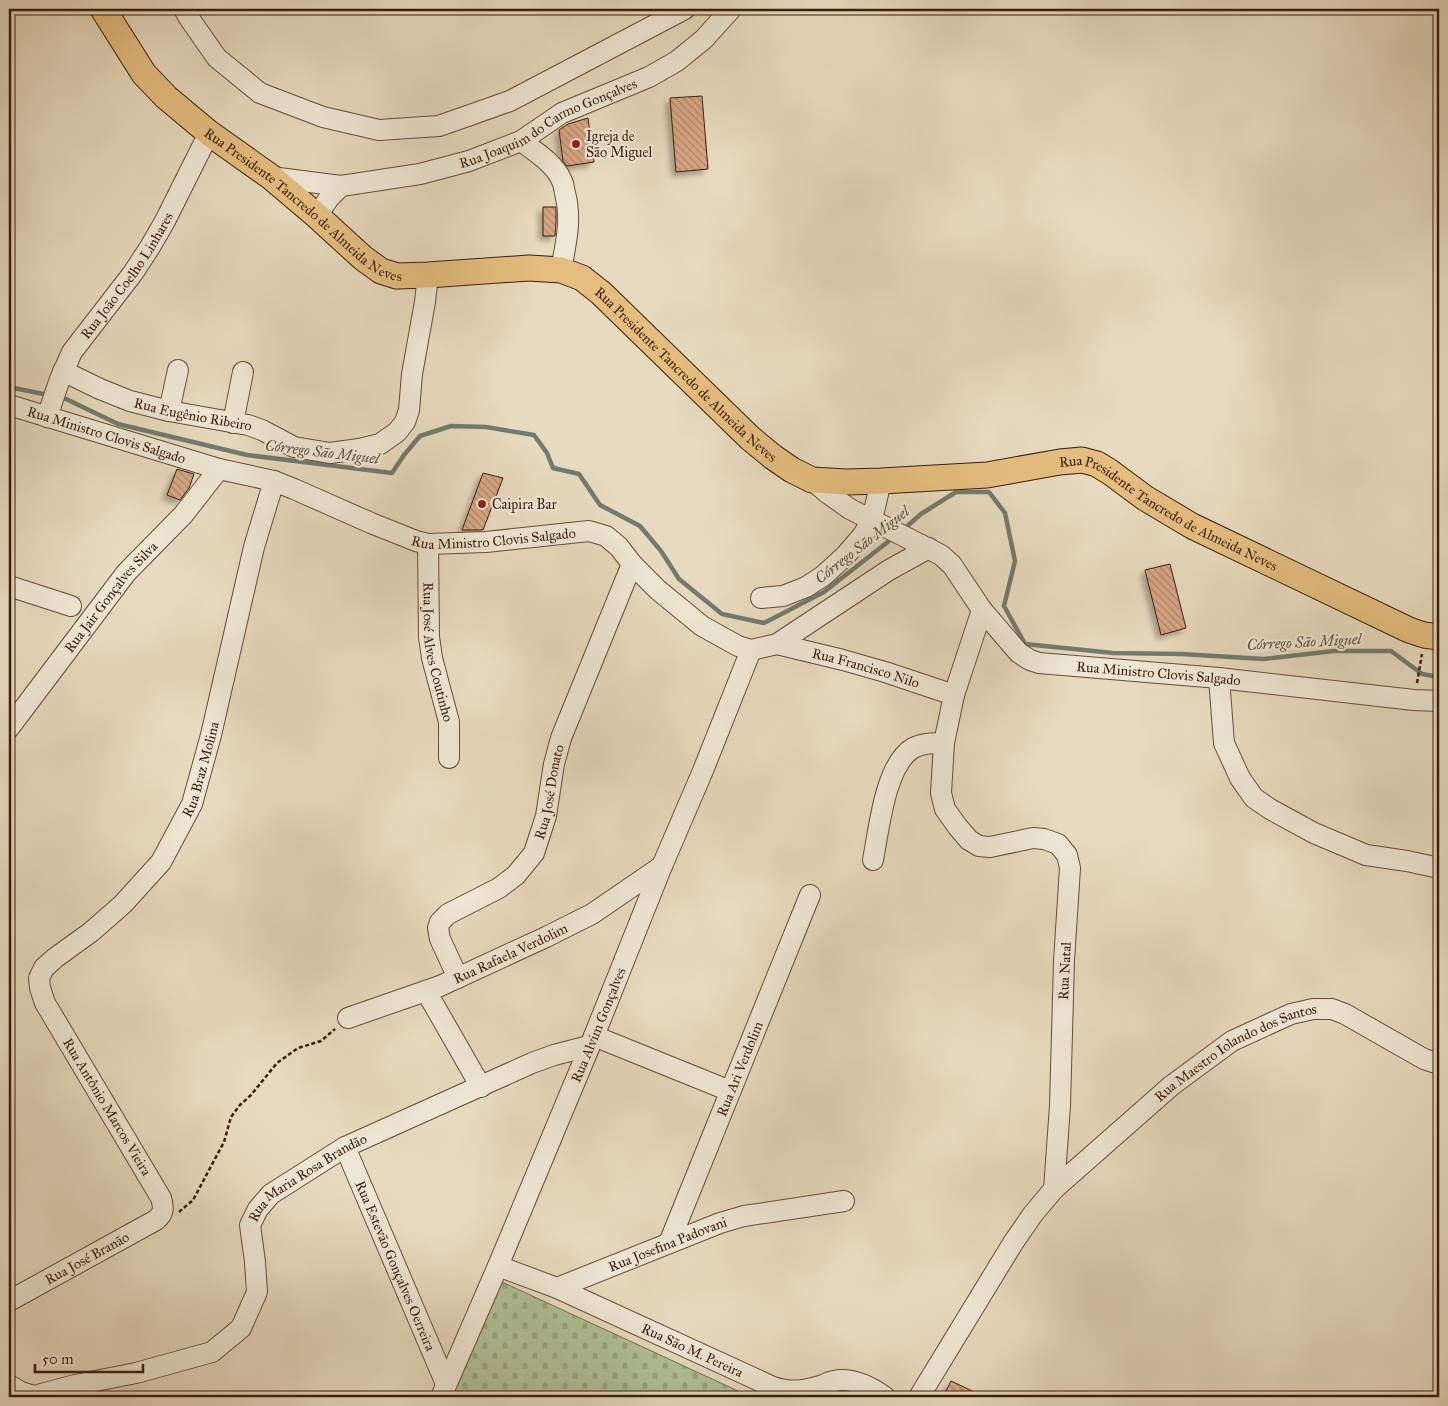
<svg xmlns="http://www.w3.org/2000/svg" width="1448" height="1406" font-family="'IM FELL Great Primer',serif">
  <defs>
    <pattern id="cemetery-stones" width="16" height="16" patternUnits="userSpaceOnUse" patternTransform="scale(1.25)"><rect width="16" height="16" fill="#b0c196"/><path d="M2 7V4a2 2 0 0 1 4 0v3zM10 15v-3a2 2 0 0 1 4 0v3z" fill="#98a580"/></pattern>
    <pattern id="building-back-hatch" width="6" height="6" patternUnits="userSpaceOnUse" patternTransform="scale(1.25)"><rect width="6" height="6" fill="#d7a684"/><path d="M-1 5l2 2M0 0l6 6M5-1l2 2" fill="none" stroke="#b0866a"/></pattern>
    <filter id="shadow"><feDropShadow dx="-4.5" dy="4.5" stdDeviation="2.5" flood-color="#0004"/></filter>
  </defs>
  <rect width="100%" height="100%" fill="#e7dabe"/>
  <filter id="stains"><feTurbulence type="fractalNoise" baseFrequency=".004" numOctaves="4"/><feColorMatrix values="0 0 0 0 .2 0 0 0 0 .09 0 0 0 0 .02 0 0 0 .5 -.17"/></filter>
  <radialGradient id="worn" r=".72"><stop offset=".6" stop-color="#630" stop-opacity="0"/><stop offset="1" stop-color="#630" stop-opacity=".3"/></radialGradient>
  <!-- cemetery -->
  <polygon fill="url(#cemetery-stones)" stroke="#766e50" points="502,1282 751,1397 446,1397"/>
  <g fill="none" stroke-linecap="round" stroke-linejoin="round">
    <!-- stream -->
    <g stroke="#727b6f" stroke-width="4.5">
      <polyline points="9,385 14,388 48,395"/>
      <polyline points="58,397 66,399 118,424 247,455 392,473 404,455 420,436 451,426 486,427 534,435 547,453 553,468 579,474 600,505 640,526 661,551 679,579 722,614 764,623 824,592 894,537"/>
      <polyline points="904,529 921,514 956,492 989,492 1005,513 1015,561 1004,606 1025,644 1113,653 1181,654 1264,659 1334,651 1391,651 1422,674 1439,677"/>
    </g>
  </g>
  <!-- building -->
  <g fill="url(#building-back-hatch)" stroke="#3b1c0b" filter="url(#shadow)">
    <polygon points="702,96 708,169 676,172 670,98"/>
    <polygon points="588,118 594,162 567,166 563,161 559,130 568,124"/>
    <polygon points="543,207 556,207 556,222 555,236 543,236"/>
    <polygon points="177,469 194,474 189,488 180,500 167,495"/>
    <polygon points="483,473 503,478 483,530 462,530"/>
    <polygon points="1170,564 1186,628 1161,635 1145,570"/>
    <polygon points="951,1381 985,1397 943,1397"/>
  </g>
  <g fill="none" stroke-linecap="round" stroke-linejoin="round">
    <defs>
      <g id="minor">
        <polyline points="184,9 189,18 217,58 260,93 323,117 379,130 439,126 510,101 685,9"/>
        <path d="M521,141C536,152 555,164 562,181C564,185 564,189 565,193C572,220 566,242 561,270"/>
        <path id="s1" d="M271,177L341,186L420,174L469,161L521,141L562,113L649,77L677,61L704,39L731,9"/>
        <polyline points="317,216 329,198 341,186"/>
        <path id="s2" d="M63,371L100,389L130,401L169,411L248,425L262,430L294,447L330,453L359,449L380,444L397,432L405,422L409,410L412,374L425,302L428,275"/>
        <path id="s3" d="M9,405L219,469L274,481L294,489L371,523L416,541L428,544L486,542L589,531L606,536L619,547L632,564L658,590L702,626L738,646L751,650L777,644L889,570L929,548"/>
        <polyline points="169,411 178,370"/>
        <path id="s4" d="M47,417L60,379L72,352L133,273L150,247L165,221L209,133"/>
        <polyline points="233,423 243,372"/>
        <path id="s5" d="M812,480L826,492L850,509L941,555L952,565L982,610L1019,653L1030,660L1039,663L1219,678L1414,700L1439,701"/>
        <path id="s6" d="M428,544L429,637L432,658L449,722V758"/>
        <polyline points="9,586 71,606"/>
        <polyline points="761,598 783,596 806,587 823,576 845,556 863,535 872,520 881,481"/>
        <polyline points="982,610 954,695 944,743 941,793 945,809 957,826 969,840 979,846 990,847 1033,838 1044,839 1058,844 1067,855 1070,868 1064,961 1060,1106 1054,1189"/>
        <path id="s7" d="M777,644L843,660L885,672L954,695"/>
        <polyline points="1219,678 1224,743 1240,778 1254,798 1270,809 1314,833 1366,855 1407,861 1439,868"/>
        <path id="s8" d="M9,728L126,573L183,515L219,469"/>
        <path d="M873,860C879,829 885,765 913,748C923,743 933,743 944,743"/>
        <path id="s9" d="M458,978L440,939L438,928L440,922L448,914L499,888L516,875L534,853L546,816L554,764L561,738L632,564"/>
        <polyline points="426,991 481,1087"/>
        <path id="s10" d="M348,1018L440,986L546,937L592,914L662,866"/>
        <polyline points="594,1036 730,1091"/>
        <path id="s11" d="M345,1147L446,1384"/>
        <path id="s12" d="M669,1243L810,895"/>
        <path id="s13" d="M498,1266L557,1288L720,1223L744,1216L844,1201"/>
        <path id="s14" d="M557,1288L773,1387C792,1393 804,1391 823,1385C826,1384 830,1381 834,1381C852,1377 871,1387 885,1397"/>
        <path id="s15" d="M9,1301L156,1220C164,1213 164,1208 161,1198L45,1003L40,988L39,978L44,968L55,958L91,932L123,904L161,862L192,804L211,735L254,547L274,481"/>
        <path id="s16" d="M9,1385L21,1392L34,1396L75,1385L136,1373L212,1352L241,1328L257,1292L255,1262L250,1225L258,1209L271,1194L345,1147L532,1063L554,1055L589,1046"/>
        <path id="s17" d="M441,1397L498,1266L594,1036L662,866L702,773L751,650"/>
        <path id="s18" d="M919,1397L1013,1243L1033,1214L1054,1189L1171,1086L1232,1041L1291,1014L1313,1009H1332L1345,1014L1424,1059L1439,1064"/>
      </g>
      <g id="major">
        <path id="s19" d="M103,9L144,74L166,97L209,133L271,177L317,216L363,258L381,271L397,276L428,275L529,268L561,270L582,278L601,293L750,438L773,457L792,470L812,480L846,482L881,481L987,475L1060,462L1082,460L1097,464L1110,472L1145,498L1192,526L1409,630L1424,635L1439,637"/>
      </g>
    </defs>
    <!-- minor casing -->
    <use href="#minor" stroke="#664c38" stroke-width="22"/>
    <!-- major casing -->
    <use href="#major" stroke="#3b1c0b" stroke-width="27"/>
    <!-- path -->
    <g stroke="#3b1c0b" stroke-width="2.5" stroke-dasharray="4 2.5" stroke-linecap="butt">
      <polyline points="1417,683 1422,654"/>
      <polyline points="179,1212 193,1200 224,1142 231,1117 240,1105 251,1095 277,1063 298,1048 321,1041 335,1029"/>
    </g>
    <!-- minor -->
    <use href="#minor" stroke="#efe7d5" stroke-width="20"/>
    <!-- major -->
    <use href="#major" stroke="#e4bd7f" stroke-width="25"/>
  </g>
  <!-- markers -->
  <g fill="#8f2418" stroke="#efe7d5" stroke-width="2">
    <circle cx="576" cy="144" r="5"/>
    <circle cx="482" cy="504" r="5"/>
  </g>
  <g text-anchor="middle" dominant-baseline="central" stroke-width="4.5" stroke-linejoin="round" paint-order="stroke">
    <!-- street labels -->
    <g font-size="14" fill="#3b1c0b" stroke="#efe7d5">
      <text stroke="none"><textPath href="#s1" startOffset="289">Rua Joaquim do Carmo Gonçalves</textPath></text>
      <text stroke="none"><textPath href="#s19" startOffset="284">Rua Presidente Tancredo de Almeida Neves</textPath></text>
      <text stroke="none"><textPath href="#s4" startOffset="164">Rua João Coelho Linhares</textPath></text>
      <text stroke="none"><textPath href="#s19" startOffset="731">Rua Presidente Tancredo de Almeida Neves</textPath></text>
      <text stroke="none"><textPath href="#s2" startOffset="138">Rua Eugênio Ribeiro</textPath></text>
      <text stroke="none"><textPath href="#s3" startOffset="102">Rua Ministro Clovis Salgado</textPath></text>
      <text stroke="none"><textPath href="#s19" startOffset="1268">Rua Presidente Tancredo de Almeida Neves</textPath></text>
      <text stroke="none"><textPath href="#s3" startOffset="508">Rua Ministro Clovis Salgado</textPath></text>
      <text stroke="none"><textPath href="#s8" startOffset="166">Rua Jair Gonçalves Silva</textPath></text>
      <text stroke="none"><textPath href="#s6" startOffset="109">Rua José Alves Coutinho</textPath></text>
      <text stroke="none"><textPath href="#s7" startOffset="92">Rua Francisco Nilo</textPath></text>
      <text stroke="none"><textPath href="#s5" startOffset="418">Rua Ministro Clovis Salgado</textPath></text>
      <text stroke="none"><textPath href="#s15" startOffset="716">Rua Braz Molina</textPath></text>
      <text stroke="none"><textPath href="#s9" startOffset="242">Rua José Donato</textPath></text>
      <text stroke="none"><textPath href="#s10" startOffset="175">Rua Rafaela Verdolim</textPath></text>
      <text transform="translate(1065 971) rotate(-87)">Rua Natal</text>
      <text stroke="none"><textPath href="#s17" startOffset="404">Rua Alvim Gonçalves</textPath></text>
      <text stroke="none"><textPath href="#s18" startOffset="478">Rua Maestro Iolando dos Santos</textPath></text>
      <text stroke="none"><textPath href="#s12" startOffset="188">Rua Ari Verdolim</textPath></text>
      <text transform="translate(107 1107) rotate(59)">Rua Antônio Marcos Vieira</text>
      <text stroke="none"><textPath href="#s16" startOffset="432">Rua Maria Rosa Brandão</textPath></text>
      <text stroke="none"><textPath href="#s13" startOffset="182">Rua Josefina Padovani</textPath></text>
      <text stroke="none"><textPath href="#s15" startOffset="89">Rua José Branão</textPath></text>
      <text stroke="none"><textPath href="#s11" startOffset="129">Rua Estevão Gonçalves Oerreira</textPath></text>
      <text stroke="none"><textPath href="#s14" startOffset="149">Rua São M. Pereira</textPath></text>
    </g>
    <!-- poi labels -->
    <g font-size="14" fill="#3b1c0b" stroke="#efe7d5" text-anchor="start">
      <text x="586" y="136">Igreja de<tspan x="586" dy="16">São Miguel</tspan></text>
      <text x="492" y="504">Caipira Bar</text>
    </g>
    <!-- water labels -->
    <g font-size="15" font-style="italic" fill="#574c3d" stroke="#efe7d5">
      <text transform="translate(322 452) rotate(7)">Córrego São Miguel</text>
      <text transform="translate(862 545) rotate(-38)">Córrego São Miguel</text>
      <text transform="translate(1304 642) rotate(-3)">Córrego São Miguel</text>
    </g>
  </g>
  <!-- margin -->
  <rect width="1448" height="1406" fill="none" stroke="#e7dabe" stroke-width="30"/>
  <rect x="10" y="10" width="1428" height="1386" fill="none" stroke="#3b1c0b" stroke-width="2.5"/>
  <rect x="15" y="15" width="1418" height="1376" fill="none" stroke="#3b1c0b"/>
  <!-- scale -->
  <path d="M35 1364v8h108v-8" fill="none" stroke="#3b1c0b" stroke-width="2.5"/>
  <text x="42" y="1364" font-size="15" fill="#3b1c0b" stroke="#efe7d5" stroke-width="4" paint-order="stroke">50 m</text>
  <rect width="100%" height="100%" filter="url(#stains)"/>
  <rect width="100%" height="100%" fill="url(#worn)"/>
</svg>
